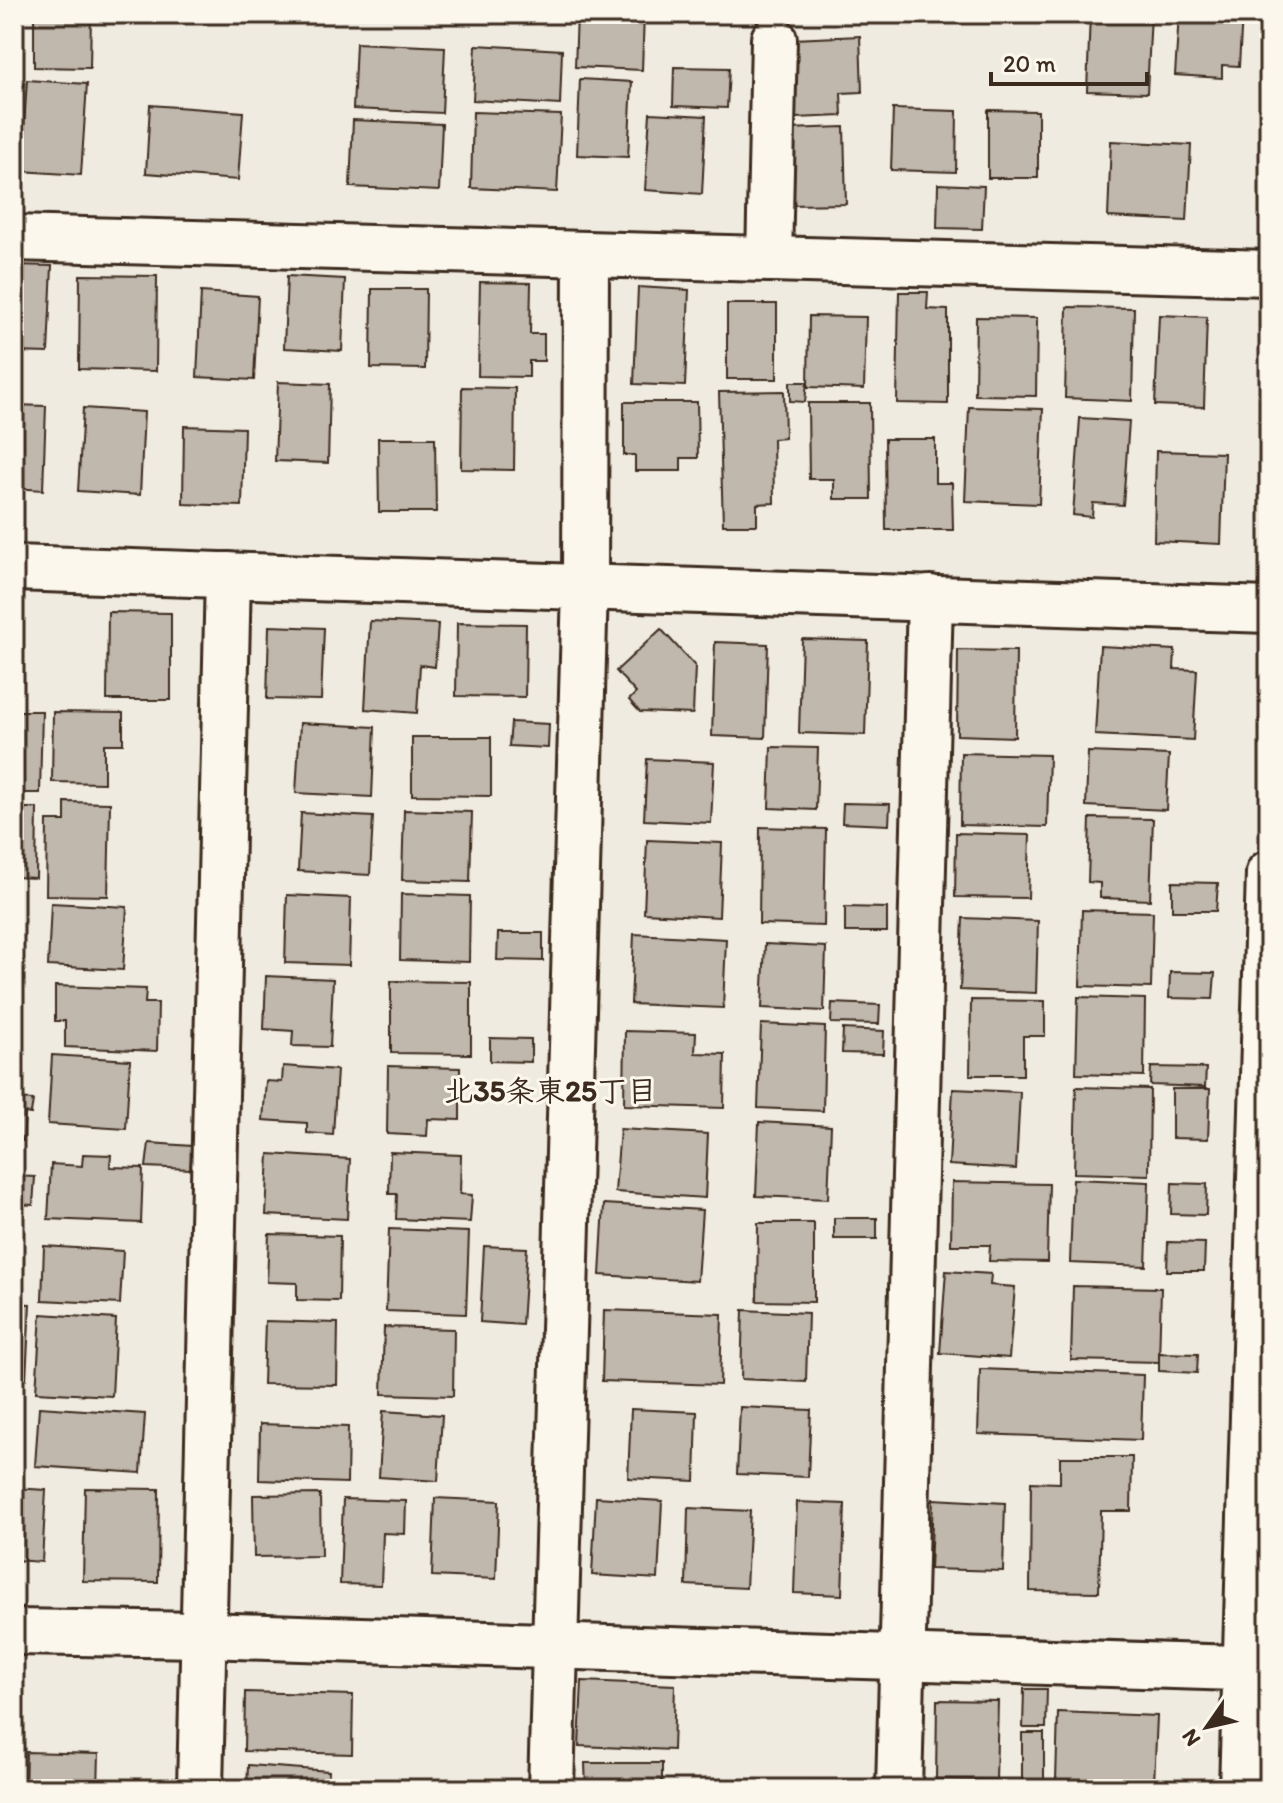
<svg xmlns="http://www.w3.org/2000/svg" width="1283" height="1803" font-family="Itim,'Klee One',sans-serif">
  <rect width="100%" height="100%" fill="#f0ebe0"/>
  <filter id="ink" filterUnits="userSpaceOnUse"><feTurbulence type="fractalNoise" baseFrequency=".0125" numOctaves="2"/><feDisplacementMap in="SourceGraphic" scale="16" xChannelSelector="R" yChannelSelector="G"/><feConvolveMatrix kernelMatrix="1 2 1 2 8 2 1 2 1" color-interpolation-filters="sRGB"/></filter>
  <g filter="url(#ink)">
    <!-- building -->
    <g fill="#c0b8ad" stroke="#3b2a1e" stroke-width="2">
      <polygon points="34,14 91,14 90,68 34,67"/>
      <polygon points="577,14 644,14 642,70 575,67"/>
      <polygon points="1090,14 1151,14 1147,93 1087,91"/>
      <polygon points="1179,14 1242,14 1239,66 1222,65 1222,78 1175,75"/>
      <polygon points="860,36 862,92 841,93 842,116 796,118 793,39"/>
      <polygon points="356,43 445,47 442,113 353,109"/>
      <polygon points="476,45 562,50 560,105 473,100"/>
      <polygon points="674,67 729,68 727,108 673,106"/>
      <polygon points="580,79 632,82 628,157 577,155"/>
      <polygon points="27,80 87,84 81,175 21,171"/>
      <polygon points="150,105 243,112 238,180 146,173"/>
      <polygon points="893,109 957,111 956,172 891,170"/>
      <polygon points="988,110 1038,111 1038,178 988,178"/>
      <polygon points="473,112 561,115 557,192 471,188"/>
      <polygon points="650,113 706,116 702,194 645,190"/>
      <polygon points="353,120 442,124 439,191 350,187"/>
      <polygon points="844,127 846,204 790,205 788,129"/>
      <polygon points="1111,141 1191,145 1187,221 1108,217"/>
      <polygon points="938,184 984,186 982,229 937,228"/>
      <polygon points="14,265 52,266 48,353 14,352"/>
      <polygon points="80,275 157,276 156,371 79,369"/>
      <polygon points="287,276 345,279 342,351 284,348"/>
      <polygon points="480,282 531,283 530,334 544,334 544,361 529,361 529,377 478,376"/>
      <polygon points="638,287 689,290 685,386 634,384"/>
      <polygon points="372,289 426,289 425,369 371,368"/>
      <polygon points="201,292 258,296 254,380 197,377"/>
      <polygon points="899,292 928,292 927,309 948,310 948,404 897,403"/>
      <rect x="727" y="304" width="50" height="75"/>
      <polygon points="1067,307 1134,308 1132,401 1065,398"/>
      <polygon points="1159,315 1207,317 1204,407 1155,405"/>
      <polygon points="809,316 866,317 864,389 808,387"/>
      <polygon points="976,317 1037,318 1036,396 975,395"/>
      <polygon points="278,382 330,384 328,463 275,461"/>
      <polygon points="790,382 807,382 805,402 790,401"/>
      <polygon points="462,387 515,388 514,470 461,469"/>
      <polygon points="784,391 785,438 773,439 774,503 757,504 757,525 723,525 719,392"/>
      <polygon points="624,402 697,402 698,458 681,458 681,471 635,471 635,455 624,455"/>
      <polygon points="808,403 870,403 871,499 834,499 834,479 809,479"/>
      <polygon points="14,405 46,406 43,490 14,488"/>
      <polygon points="969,407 1043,409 1039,504 965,501"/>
      <polygon points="83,408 144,412 140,495 78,491"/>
      <polygon points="1080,418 1129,421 1123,505 1093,503 1092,517 1073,515"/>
      <polygon points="184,426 244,428 242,506 183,504"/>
      <polygon points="378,438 435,438 436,512 379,512"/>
      <polygon points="885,439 935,439 935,483 952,483 953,530 886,530"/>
      <polygon points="1156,451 1224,453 1221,544 1154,541"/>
      <polygon points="108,612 171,613 171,700 107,700"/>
      <polygon points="370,621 438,624 435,667 420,665 417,713 365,709"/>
      <polygon points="457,623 526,624 525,697 456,696"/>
      <polygon points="269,626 324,628 321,700 267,699"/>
      <polygon points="661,629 695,666 693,714 640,712 629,700 636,693 616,671"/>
      <polygon points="802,639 868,641 865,735 799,733"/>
      <polygon points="715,642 768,644 765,738 712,736"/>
      <polygon points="1100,646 1175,650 1174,669 1197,670 1193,740 1095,735"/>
      <polygon points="958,650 1016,651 1015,737 957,735"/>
      <polygon points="14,711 42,711 40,793 14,793"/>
      <polygon points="53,712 123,713 123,744 104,744 104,783 52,782"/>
      <polygon points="511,722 549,724 548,748 509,746"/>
      <polygon points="300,723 375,727 372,797 296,793"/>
      <polygon points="412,737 491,737 491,796 412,795"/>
      <polygon points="771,747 818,748 816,810 769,808"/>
      <polygon points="1088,752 1169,755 1166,810 1086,806"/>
      <polygon points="961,753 1049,755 1047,827 960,825"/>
      <polygon points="647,759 714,762 711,823 644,820"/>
      <polygon points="65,802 110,803 108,896 46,895 47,821 65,821"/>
      <polygon points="843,803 890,804 889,825 842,823"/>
      <polygon points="14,808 37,808 36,878 14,877"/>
      <polygon points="404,810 472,812 470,882 402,880"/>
      <polygon points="301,813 373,817 370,875 298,871"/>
      <polygon points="1090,818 1153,819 1150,900 1100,898 1100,883 1088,882"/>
      <polygon points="760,827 826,829 824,926 759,924"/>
      <polygon points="956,833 1030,835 1028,898 955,897"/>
      <polygon points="647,840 722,843 719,917 644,913"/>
      <polygon points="1172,882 1218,883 1216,911 1172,911"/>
      <polygon points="401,894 470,896 469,962 400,960"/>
      <polygon points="287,895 351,898 349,965 285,963"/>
      <polygon points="51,903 127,907 123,970 48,966"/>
      <polygon points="845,907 887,908 887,932 845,932"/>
      <polygon points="1082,910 1153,912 1151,988 1080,986"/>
      <polygon points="963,918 1038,921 1036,993 960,990"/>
      <polygon points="498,933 543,933 543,961 497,960"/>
      <polygon points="634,934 726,939 723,1008 631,1004"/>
      <polygon points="765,944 826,947 824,1011 762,1008"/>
      <polygon points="1170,972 1215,973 1213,999 1169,998"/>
      <polygon points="266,976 333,979 330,1047 292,1046 293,1031 264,1029"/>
      <polygon points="391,981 471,982 471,1054 391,1053"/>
      <polygon points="55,986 146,989 145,1003 158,1003 157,1051 65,1047 65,1021 55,1021"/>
      <polygon points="1078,997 1145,999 1144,1076 1076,1074"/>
      <polygon points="971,1000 1045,1001 1045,1036 1023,1036 1023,1075 970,1075"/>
      <polygon points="832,1003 880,1005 879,1024 831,1023"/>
      <polygon points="761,1024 825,1027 823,1111 758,1108"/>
      <polygon points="843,1029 884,1031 883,1054 842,1053"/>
      <polygon points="625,1031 696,1033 695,1053 725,1054 724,1108 624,1105"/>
      <polygon points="490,1038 531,1039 531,1062 490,1061"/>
      <polygon points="52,1055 130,1060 126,1129 48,1124"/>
      <polygon points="283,1066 337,1070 333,1135 307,1133 307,1123 263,1120 266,1081 282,1082"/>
      <polygon points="388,1066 460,1068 460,1120 428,1119 427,1136 387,1134"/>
      <polygon points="1151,1067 1206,1068 1205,1087 1150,1085"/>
      <polygon points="1076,1087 1150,1089 1149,1175 1074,1173"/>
      <polygon points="953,1089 1020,1092 1016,1169 949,1165"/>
      <polygon points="1172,1089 1210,1089 1208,1139 1172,1138"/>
      <polygon points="14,1099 33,1100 31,1114 25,1113 23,1141 14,1140"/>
      <polygon points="759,1122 831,1126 828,1199 756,1196"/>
      <polygon points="620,1129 708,1134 705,1198 615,1192"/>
      <polygon points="149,1143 192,1146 190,1169 146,1167"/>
      <polygon points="390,1152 461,1155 460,1194 472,1195 470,1222 396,1219 397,1194 389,1194"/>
      <polygon points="83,1154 111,1155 110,1167 143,1168 141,1223 48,1219 51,1164 82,1166"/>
      <polygon points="269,1154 350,1159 347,1219 266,1215"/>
      <polygon points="14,1176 35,1177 33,1205 14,1204"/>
      <polygon points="1073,1179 1149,1182 1146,1266 1070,1263"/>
      <polygon points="952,1182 1049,1184 1047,1262 989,1261 990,1245 951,1245"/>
      <polygon points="1172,1183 1207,1184 1206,1215 1171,1214"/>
      <polygon points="604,1204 702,1210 697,1281 600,1275"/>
      <rect x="834" y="1218" width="43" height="21"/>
      <polygon points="758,1223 814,1223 814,1302 757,1301"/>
      <polygon points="389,1229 469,1232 466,1314 386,1311"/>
      <polygon points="269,1234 340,1236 339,1301 297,1300 297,1283 267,1282"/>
      <polygon points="1168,1242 1205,1243 1204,1271 1167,1271"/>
      <polygon points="44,1246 123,1251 120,1304 42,1300"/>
      <polygon points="484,1246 527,1248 522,1325 480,1322"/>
      <polygon points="946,1271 991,1274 990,1285 1015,1287 1009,1358 940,1353"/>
      <polygon points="1073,1286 1161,1288 1159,1362 1071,1360"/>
      <polygon points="14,1303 30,1304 26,1379 14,1379"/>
      <polygon points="604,1310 722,1314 720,1385 602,1381"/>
      <polygon points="743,1310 808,1313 806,1382 741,1379"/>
      <polygon points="41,1314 116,1319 112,1396 36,1392"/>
      <polygon points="265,1321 338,1323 337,1385 263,1384"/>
      <polygon points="384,1327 454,1329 453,1396 382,1394"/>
      <polygon points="1159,1353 1198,1354 1197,1373 1159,1371"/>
      <polygon points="980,1369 1143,1375 1141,1440 978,1434"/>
      <polygon points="39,1407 145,1414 141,1473 35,1466"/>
      <polygon points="740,1407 811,1410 808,1477 737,1474"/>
      <polygon points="631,1409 697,1412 695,1481 628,1478"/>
      <polygon points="383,1411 442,1415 438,1481 379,1477"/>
      <polygon points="260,1424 348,1427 347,1483 259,1480"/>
      <polygon points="1060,1457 1132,1457 1131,1511 1101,1511 1099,1592 1030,1591 1031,1482 1060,1483"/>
      <polygon points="14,1488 46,1490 42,1562 14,1560"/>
      <polygon points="85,1488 159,1489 158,1582 83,1581"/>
      <polygon points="320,1494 321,1556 254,1557 253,1495"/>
      <polygon points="596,1497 662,1501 658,1579 592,1575"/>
      <polygon points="435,1498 499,1501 496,1579 432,1576"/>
      <polygon points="343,1499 406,1501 405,1534 383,1533 381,1585 340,1584"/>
      <polygon points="933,1499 1005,1503 1003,1571 930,1569"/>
      <polygon points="797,1502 845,1504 842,1595 794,1593"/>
      <polygon points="688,1508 750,1511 746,1588 686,1585"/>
      <polygon points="582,1681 675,1685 673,1750 579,1746"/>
      <polygon points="1024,1689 1047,1689 1046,1728 1023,1728"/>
      <polygon points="245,1692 353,1695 352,1754 244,1751"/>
      <polygon points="937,1700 998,1701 996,1780 936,1779"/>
      <polygon points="1058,1712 1157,1716 1154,1784 1056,1780"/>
      <rect x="1022" y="1733" width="22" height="56"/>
      <polygon points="26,1752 99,1754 98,1789 25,1789"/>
      <polygon points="585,1763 662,1763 662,1789 586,1789"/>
      <polygon points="248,1765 329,1771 328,1789 247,1789"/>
      <polygon points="812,1781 858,1782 858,1789 812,1789"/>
      <polygon points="390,1782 472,1785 472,1789 390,1789"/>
    </g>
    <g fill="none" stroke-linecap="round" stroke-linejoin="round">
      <defs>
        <g id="minor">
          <polyline points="14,238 1269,273"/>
          <polyline points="769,259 774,39"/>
          <polyline points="14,568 1269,610"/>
          <polyline points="14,1632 204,1635 1269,1669"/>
          <polyline points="200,1789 228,575"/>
          <polyline points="551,1789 585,587 586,254"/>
          <polyline points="899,1789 930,598"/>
          <polyline points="1242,1789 1269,873"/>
        </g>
      </defs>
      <!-- minor casing -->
      <use href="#minor" stroke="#3b2a1e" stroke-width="50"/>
      <!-- minor -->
      <use href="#minor" stroke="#fbf7ec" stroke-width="44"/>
    </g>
  </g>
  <g text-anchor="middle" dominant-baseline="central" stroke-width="6" stroke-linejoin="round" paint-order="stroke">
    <!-- neighbourhood labels -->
    <g font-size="30" font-weight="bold" fill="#3b2a1e" stroke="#fbf7ec">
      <text x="550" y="1090">北35条東25丁目</text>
    </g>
  </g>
  <!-- margin -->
  <rect width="1283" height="1803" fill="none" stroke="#fbf7ec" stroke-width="48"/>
  <rect x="24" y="24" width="1235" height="1755" fill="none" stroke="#3b2a1e" stroke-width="3" filter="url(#ink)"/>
  <!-- north arrow -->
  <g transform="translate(1207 1727) rotate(236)" stroke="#fbf7ec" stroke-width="6" paint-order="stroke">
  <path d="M0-6L14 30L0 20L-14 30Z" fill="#3b2a1e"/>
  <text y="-12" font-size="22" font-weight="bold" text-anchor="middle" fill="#3b2a1e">N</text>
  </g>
  <!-- scale -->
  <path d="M991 72v12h156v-12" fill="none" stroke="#3b2a1e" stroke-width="4"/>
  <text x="1003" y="72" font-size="24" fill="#3b2a1e" stroke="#fbf7ec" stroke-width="6" paint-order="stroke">20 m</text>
</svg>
